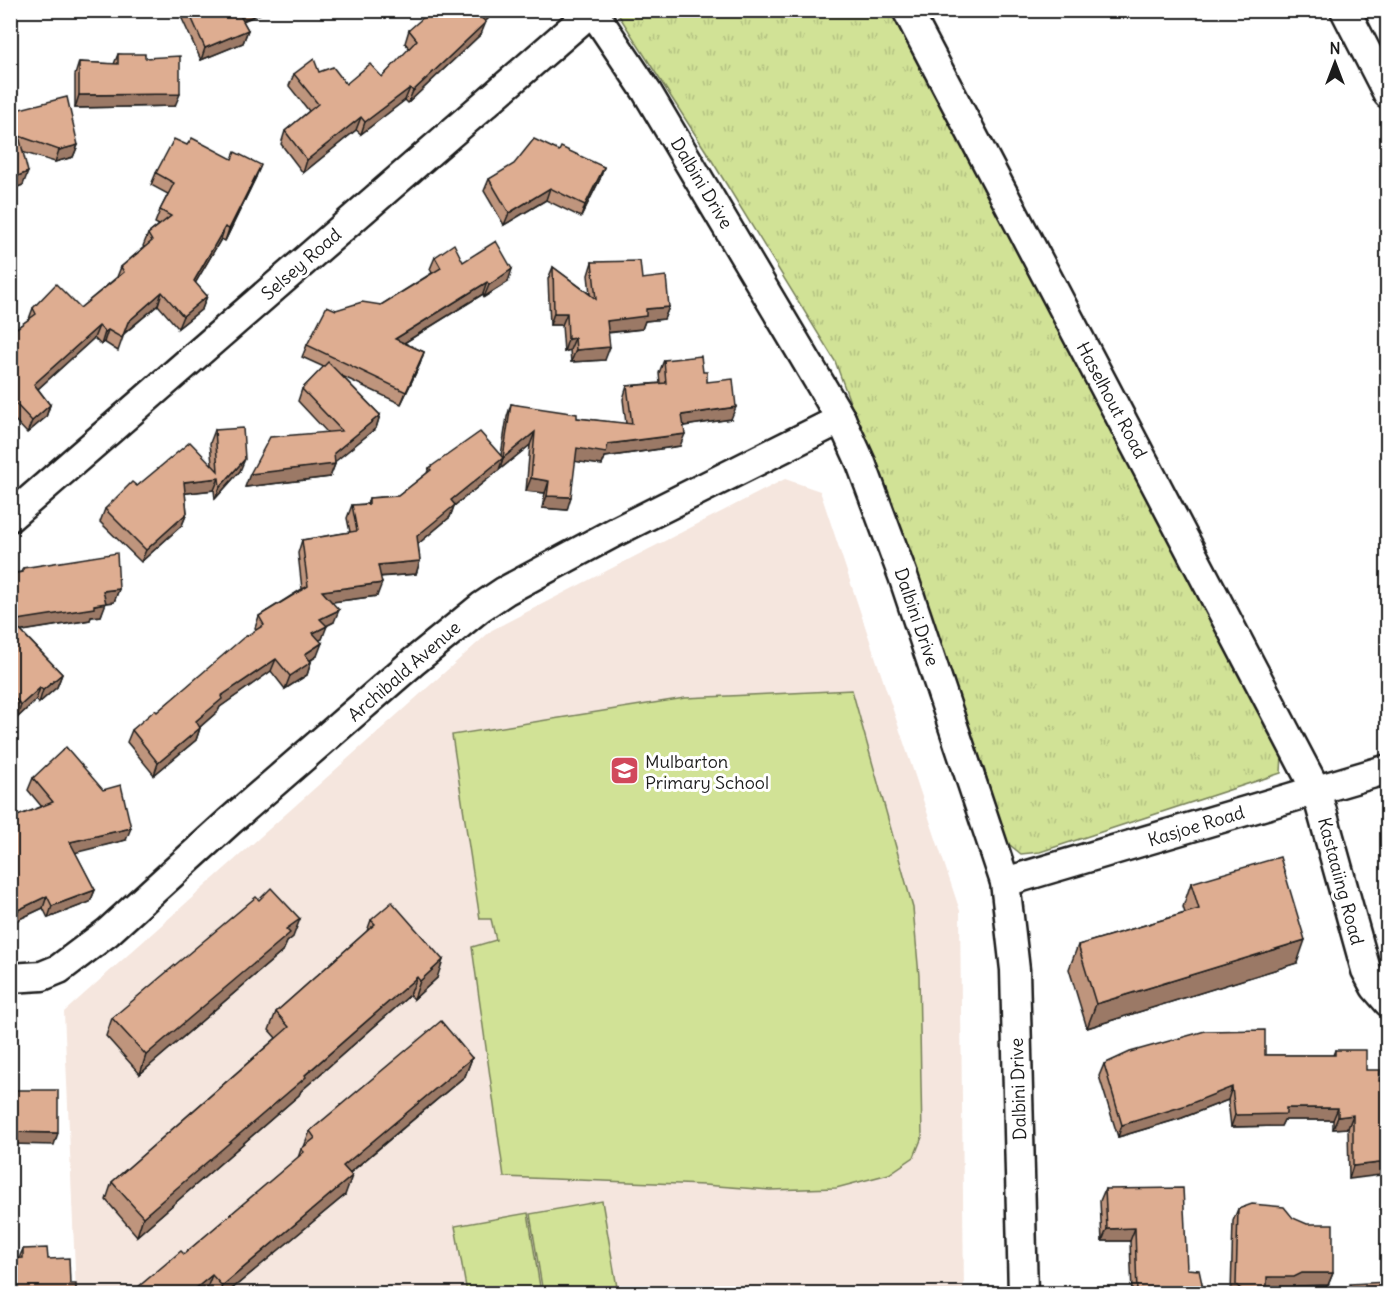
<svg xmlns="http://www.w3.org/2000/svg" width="1398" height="1304" font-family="Delius,sans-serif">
  <defs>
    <pattern id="park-tufts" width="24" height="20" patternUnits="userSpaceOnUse" patternTransform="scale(1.5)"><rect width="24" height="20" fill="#d1e296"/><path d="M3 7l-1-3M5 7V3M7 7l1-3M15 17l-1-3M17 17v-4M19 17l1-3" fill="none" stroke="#b3c181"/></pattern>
  </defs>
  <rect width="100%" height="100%" fill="#fff"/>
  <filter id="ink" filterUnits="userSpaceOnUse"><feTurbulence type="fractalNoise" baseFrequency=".0167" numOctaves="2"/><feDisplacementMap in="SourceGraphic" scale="12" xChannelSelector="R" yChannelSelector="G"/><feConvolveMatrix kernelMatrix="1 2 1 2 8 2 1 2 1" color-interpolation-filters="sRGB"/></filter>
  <g filter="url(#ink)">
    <!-- built -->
    <polygon fill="#f5e6de" points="785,479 820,491 960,911 964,1293 76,1293 64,1012 492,630"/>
    <!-- grass -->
    <g fill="#d1e296" stroke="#767f59" stroke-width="1.5">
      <polygon points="852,690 913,908 919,976 922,1137 914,1157 889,1174 836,1188 770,1190 704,1185 504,1177 472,947 496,940 491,919 480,919 452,735 685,698"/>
      <polygon points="602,1201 618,1293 543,1293 530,1214"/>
      <polygon points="528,1213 541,1293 467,1293 455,1226"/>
    </g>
    <!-- park -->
    <polygon fill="url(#park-tufts)" stroke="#767f59" stroke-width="1.5" points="616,11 891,11 1015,241 1282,754 1281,773 1040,852 1021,854 1005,841 985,771 835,361 709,156"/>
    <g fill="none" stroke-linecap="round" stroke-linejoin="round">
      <defs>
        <g id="street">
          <polyline points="592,10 647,92 841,419 861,463 903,576 1005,882 1015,970 1023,1294"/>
          <polyline points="907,10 1316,790 1366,970 1375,987 1388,1002"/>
          <polyline points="1345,10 1388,94"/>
          <polyline points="10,517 593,10"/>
          <polyline points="1005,882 1388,769"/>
          <polyline points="10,978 42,976 59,969 108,932 230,821 412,663 481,607 505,591 617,531 841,419"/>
        </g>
      </defs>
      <!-- street casing -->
      <use href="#street" stroke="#1c1c1c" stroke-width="33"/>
      <!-- street -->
      <use href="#street" stroke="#fff" stroke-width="28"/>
    </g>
    <!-- wall -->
    <g fill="#bf957d" stroke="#1c1c1c" stroke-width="1.5">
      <polygon points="178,10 269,10 243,21 248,30 243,43 201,60"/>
      <polygon points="488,19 485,21 481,34 408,103 405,100 361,134 356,130 303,173 281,144 285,131 309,111 289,86 294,74 319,72 346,84 382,77 410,49 405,43 409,30"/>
      <polygon points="118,54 145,58 175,106 75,108 75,75 79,62 114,64"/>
      <polygon points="16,110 78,145 73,157 55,162 22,152 23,185 10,190 10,115 14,115"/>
      <polygon points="559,151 604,167 600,179 581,217 546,200 504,225 484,191 489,179"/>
      <polygon points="156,173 256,177 225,241 221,239 195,283 207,296 202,309 178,328 158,305 124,334 118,351 104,342 101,345 94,338 38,389 50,405 46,417 27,433 10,415 10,333 29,319 33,308 80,308 117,277 121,267 144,247 143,246 148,234 159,225 155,223 160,210 168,194 151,185"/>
      <polygon points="435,257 463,262 508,282 484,297 483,294 404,343 424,352 420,364 401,404 342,376 380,415 376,428 335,461 335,464 330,477 245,487 327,432 298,401 302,389 324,367 302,357 307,345 336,310 381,305 432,273 430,269"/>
      <polygon points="592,262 642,279 669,307 664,319 645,321 642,329 608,333 605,360 571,362 570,350 564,352 562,325 550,325 548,279 553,267 590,294 588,275"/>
      <polygon points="664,360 703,372 707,382 731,419 683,426 680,446 605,457 602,465 575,461 567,510 542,508 545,493 526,491 530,445 454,506 450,517 418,544 420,561 416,574 380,577 377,596 331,602 334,622 326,626 322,639 319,640 317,656 310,661 311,662 307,675 285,689 271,671 220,707 218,711 200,727 200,728 196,740 154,775 127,742 132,730 157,712 256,630 255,628 259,616 302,589 298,553 302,540 350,532 347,518 352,505 367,504 369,498 398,496 427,473 429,468 501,455 507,417 511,404 577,418 626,424 623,399 627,386 660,383 659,373"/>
      <polygon points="215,430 240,471 215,499 214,490 185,493 187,513 182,525 141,562 100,522 105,509 137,486 212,464 210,443"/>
      <polygon points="23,568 119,589 114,602 105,603 101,616 91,617 90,620 21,631 62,674 57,687 39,703 36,700 17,718 10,711 10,574 21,572"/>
      <polygon points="33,778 126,840 75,852 95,890 90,902 48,918 43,908 11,923 10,920 10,819 42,807 28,790"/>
      <polygon points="1191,883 1297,963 1087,1028 1069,969 1078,945 1185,913 1183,907"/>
      <polygon points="371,920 437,978 414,999 410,995 301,1091 299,1095 137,1236 106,1200 112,1182 276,1038 269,1030 276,1012 367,931"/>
      <polygon points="293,937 287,942 283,951 140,1074 106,1036 112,1018"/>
      <polygon points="1335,1050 1366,1070 1379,1081 1388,1081 1349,1179 1348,1128 1333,1129 1333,1120 1284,1120 1281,1126 1231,1127 1228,1100 1182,1118 1118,1137 1099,1076 1104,1064 1265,1055 1333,1055"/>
      <polygon points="472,1058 465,1076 349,1174 345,1195 227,1293 131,1293 184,1254 298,1158 301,1149 304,1147 310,1131"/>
      <polygon points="1105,1189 1187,1269 1204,1293 1132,1293 1130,1241 1102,1241 1100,1201"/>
      <polygon points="1238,1209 1333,1273 1328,1285 1297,1286 1289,1289 1265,1289 1264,1293 1231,1293 1233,1221"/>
      <polygon points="23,1249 48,1259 70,1284 19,1258"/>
    </g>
    <!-- shaded-wall -->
    <g fill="#9b7966" stroke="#1c1c1c" stroke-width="1.5">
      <polygon points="241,10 269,10 234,24 238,12"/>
      <polygon points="487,10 491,10 488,19 476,29 480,17"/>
      <polygon points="486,22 481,34 408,103 413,91"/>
      <polygon points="248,30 243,43 201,60 205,48"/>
      <polygon points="410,88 405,100 361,134 365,122"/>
      <polygon points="180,94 175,106 75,108 79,95"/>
      <polygon points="361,117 356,130 303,173 307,160"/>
      <polygon points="78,145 73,157 55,162 59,150"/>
      <polygon points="261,165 256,177 225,241 229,229"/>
      <polygon points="604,167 600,179 581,217 585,205"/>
      <polygon points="28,172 23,185 10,190 10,179"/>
      <polygon points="550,188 546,200 504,225 509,213"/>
      <polygon points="225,227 221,239 189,294 194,281"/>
      <polygon points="16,238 12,251 10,252 10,243"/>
      <polygon points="512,269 508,282 484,297 489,285"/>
      <polygon points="487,282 483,294 391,351 395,339"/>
      <polygon points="162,292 158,305 123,334 128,322"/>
      <polygon points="207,296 202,309 178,328 183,316"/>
      <polygon points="669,307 664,319 645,321 642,329 603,333 607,321 646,309"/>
      <polygon points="554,313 567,313 562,325 550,325"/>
      <polygon points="99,326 94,338 29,397 34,384"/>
      <polygon points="108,330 104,342 101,345 105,332"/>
      <polygon points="575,338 570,350 564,352 568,339"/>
      <polygon points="610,347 605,360 571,362 576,350"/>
      <polygon points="424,352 420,364 401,404 406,392"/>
      <polygon points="50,405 46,417 27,433 32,421"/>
      <polygon points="736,407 731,419 677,427 682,415"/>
      <polygon points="380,415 376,428 331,465 335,464 330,477 245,487 250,474 334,453"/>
      <polygon points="535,432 530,445 499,470 503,458"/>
      <polygon points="685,434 680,446 605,457 602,465 572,461 577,448"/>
      <polygon points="503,458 499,470 454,506 450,517 412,549 417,536 451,500"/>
      <polygon points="245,459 240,471 215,499 220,487"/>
      <polygon points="219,478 214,490 179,494 184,482"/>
      <polygon points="531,478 549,481 545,493 526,491"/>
      <polygon points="547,496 571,497 567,510 542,508"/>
      <polygon points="187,513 182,525 141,562 146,550"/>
      <polygon points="420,561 416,574 374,577 378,565"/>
      <polygon points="382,583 377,596 317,604 322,591"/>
      <polygon points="119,589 114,602 98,604 103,591"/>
      <polygon points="106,603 101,616 91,617 90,620 10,633 11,621"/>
      <polygon points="339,610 334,622 316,631 320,619"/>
      <polygon points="327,626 322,639 309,645 313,633"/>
      <polygon points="322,643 317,656 301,666 305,654"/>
      <polygon points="276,659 271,671 220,707 218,711 192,734 196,721 221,696"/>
      <polygon points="311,662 307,675 285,689 290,676"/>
      <polygon points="62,674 57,687 39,703 43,690"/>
      <polygon points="40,688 36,700 17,718 21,705"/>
      <polygon points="200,728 196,740 154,775 158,763"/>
      <polygon points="131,828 126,840 66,855 70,842"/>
      <polygon points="95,890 90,902 48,918 52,906"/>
      <polygon points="47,896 43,908 11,923 16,911"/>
      <polygon points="300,919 293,937 287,942 283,951 140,1074 146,1055 286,929"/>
      <polygon points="1305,940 1297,963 1087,1028 1096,1004"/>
      <polygon points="443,960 437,978 414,999 420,981"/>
      <polygon points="417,977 410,995 301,1091 299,1095 137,1236 143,1217"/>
      <polygon points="472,1058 465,1076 336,1184 343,1166"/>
      <polygon points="1232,1087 1228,1100 1182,1118 1118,1137 1122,1125"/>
      <polygon points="1286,1108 1338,1108 1333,1120 1284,1120 1281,1126 1231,1127 1235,1115"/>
      <polygon points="1353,1115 1348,1128 1333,1129 1338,1117"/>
      <polygon points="10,1132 58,1133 54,1145 10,1144"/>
      <polygon points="1388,1162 1388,1174 1349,1179 1353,1166"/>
      <polygon points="352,1176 345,1195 227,1293 219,1293 222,1286"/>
      <polygon points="1135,1228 1130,1241 1102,1241 1107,1229"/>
      <polygon points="1302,1273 1333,1273 1328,1285 1297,1286 1289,1289 1265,1289 1264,1293 1254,1293 1267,1277"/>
      <polygon points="212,1275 205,1293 190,1293"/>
    </g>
    <!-- building -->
    <g fill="#dead91" stroke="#1c1c1c" stroke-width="1.5">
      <polygon points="188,10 241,10 238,12 248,30 205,48"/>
      <polygon points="432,10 487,10 480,17 486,22 413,91 410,88 365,122 361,117 307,160 285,131 318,104 294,74 314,59 319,72 333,67 346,84 370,64 382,77 417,40 409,30"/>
      <polygon points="118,54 145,54 145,58 180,56 180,94 79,95 79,62 118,64"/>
      <polygon points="67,97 78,145 59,150 19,136 28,172 10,179 10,115 16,114 16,110"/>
      <polygon points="192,138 232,159 235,152 261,165 229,229 225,227 194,281 207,296 183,316 162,292 128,322 122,338 108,330 105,332 99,326 34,384 50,405 32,421 14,402 10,404 10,333 36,314 33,308 56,284 80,308 124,272 121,267 152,241 148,234 171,216 160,210 174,183 156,173 174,139 187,145"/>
      <polygon points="534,139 559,151 561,147 604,167 585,205 550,188 509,213 489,179 514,164"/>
      <polygon points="10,231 16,238 10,243"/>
      <polygon points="496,241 512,269 489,285 487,282 395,339 424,352 406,392 307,345 327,306 336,310 362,302 381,305 441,268 435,257 454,244 463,262"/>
      <polygon points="640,261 642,279 666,276 669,307 646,309 646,316 607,321 610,347 576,350 575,338 568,339 567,313 554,313 553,267 596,299 592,262"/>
      <polygon points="701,356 703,372 707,372 707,382 733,379 736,407 682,415 685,434 608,444 606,453 577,448 571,497 547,496 549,481 531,478 535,432 503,458 511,404 577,414 577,418 632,424 627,386 666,383 664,360"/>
      <polygon points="328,362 380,415 334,453 335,464 250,474 270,437 342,431 302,389"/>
      <polygon points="243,428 245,459 220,487 219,478 184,482 187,513 146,550 105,509 132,482 137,486 190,442 218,471 215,430"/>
      <polygon points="480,432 503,458 451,500 455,505 417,536 420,561 378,565 382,583 322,591 339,610 320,619 327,626 313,633 322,643 305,654 311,662 290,676 276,659 221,696 222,699 196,721 200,728 158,763 132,730 155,710 157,712 243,638 264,625 259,616 308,586 302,540 357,531 352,505 369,504 369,498 398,496 431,470 429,468"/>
      <polygon points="117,553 119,589 103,591 106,603 94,605 94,608 11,621 62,674 43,690 40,688 21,705 10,693 10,593 12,592 10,574 23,572 23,568"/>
      <polygon points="66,747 103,790 121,785 131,828 70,842 95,890 52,906 47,896 16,911 10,894 10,819 53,802 33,778"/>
      <polygon points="1280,857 1305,940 1096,1004 1078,945 1199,909 1191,883"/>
      <polygon points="271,888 300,919 286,929 290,933 146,1055 112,1018 256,897 259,900"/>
      <polygon points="392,902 443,960 420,981 417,977 305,1075 306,1077 143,1217 112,1182 289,1027 276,1012 375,924 371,920"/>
      <polygon points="441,1021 472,1058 343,1166 352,1176 222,1286 212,1275 190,1293 131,1293 181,1251 184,1254 304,1152 301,1149 315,1138 310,1131"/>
      <polygon points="1265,1030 1265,1055 1335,1055 1335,1050 1366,1050 1366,1070 1380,1070 1379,1081 1388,1081 1388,1162 1353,1166 1353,1115 1338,1117 1338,1108 1286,1108 1286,1114 1235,1115 1232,1087 1187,1105 1122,1125 1104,1064 1130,1052 1205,1031"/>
      <polygon points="10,1090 58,1090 58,1133 10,1132"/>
      <polygon points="1183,1188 1187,1269 1199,1270 1204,1293 1137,1293 1135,1228 1107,1229 1105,1189"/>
      <polygon points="1252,1204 1284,1207 1293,1218 1307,1224 1333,1224 1333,1273 1302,1273 1294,1277 1267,1277 1267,1285 1254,1293 1246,1293 1236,1285 1238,1209"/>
      <polygon points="47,1248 48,1259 69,1258 70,1284 76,1284 76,1293 10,1293 10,1259 23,1258 23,1249"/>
      <polygon points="1388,1282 1388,1293 1350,1293 1350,1284"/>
    </g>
  </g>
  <!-- icons -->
  <defs>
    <symbol id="school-square" viewBox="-11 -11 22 22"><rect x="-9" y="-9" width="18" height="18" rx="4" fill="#d1495b" stroke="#fff"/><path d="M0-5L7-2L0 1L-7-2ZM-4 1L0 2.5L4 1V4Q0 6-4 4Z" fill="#fff"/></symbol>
  </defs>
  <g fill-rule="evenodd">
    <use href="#school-square" x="608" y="754" width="33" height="33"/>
  </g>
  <g text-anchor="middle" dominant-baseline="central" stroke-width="6" stroke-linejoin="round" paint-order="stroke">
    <!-- street labels -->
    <g font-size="18" fill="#1c1c1c" stroke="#fff">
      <text transform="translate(702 183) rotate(59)">Dalbini Drive</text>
      <text transform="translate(301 264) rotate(-41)">Selsey Road</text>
      <text transform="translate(1112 400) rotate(62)">Haselhout Road</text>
      <text transform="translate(917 617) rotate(71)">Dalbini Drive</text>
      <text transform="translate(404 671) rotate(-41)">Archibald Avenue</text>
      <text transform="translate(1196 826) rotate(-17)">Kasjoe Road</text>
      <text transform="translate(1341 881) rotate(75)">Kastaaiing Road</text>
      <text transform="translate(1018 1089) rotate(-92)">Dalbini Drive</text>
    </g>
    <!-- poi labels -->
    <g font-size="18" fill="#1c1c1c" stroke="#fff" text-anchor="start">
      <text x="645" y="761">Mulbarton<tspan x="645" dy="21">Primary School</tspan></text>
    </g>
  </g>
  <!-- margin -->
  <rect width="1398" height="1304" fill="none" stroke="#fff" stroke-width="36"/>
  <rect x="18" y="18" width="1362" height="1268" fill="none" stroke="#1c1c1c" stroke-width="2" filter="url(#ink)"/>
  <!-- north arrow -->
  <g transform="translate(1335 63)" stroke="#ffffff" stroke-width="4.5" paint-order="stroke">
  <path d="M0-4.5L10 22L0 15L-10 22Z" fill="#1c1c1c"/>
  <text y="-9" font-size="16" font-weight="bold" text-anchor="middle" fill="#1c1c1c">N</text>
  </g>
</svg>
